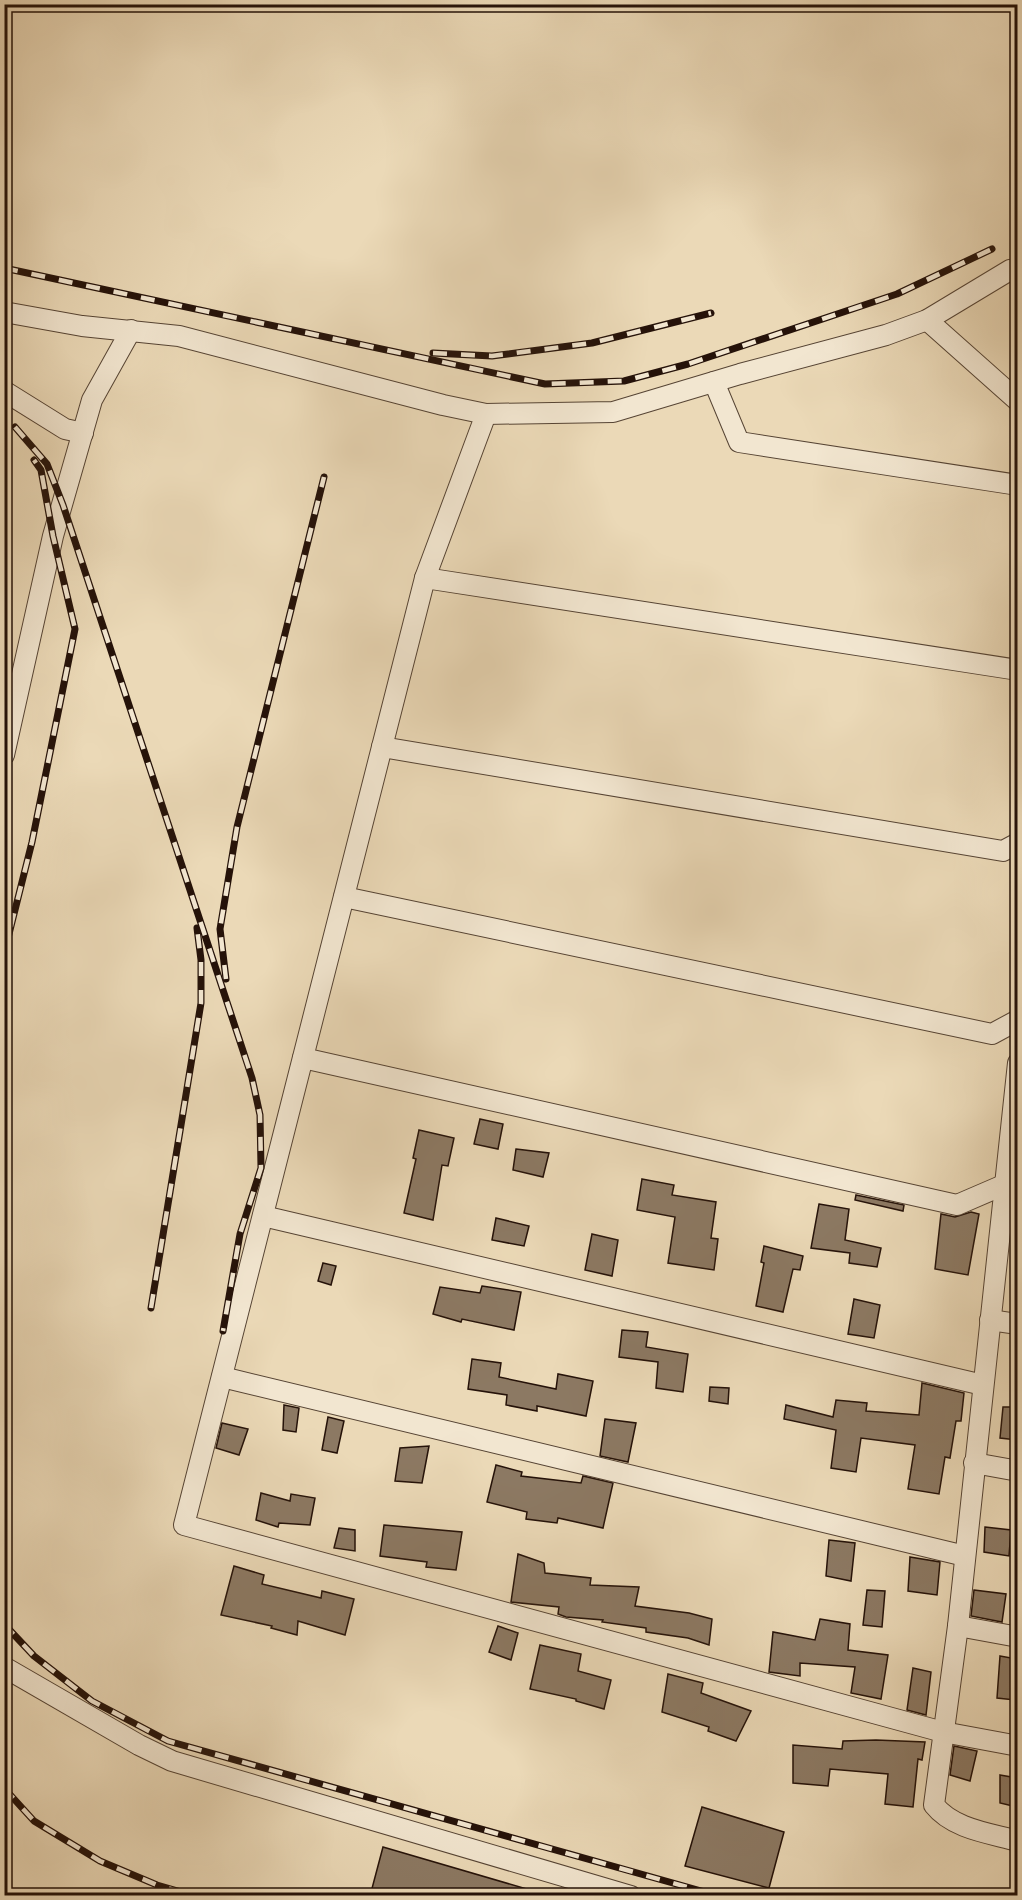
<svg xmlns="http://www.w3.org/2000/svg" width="1022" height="1900" font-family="Alegreya,serif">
  <rect width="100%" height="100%" fill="#ebd9b7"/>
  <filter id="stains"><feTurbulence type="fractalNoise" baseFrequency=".00333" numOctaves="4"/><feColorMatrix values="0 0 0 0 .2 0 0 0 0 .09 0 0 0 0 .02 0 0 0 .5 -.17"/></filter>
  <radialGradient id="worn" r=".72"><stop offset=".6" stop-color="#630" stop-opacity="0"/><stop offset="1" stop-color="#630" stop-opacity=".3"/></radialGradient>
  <!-- building -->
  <g fill="#8c7963" stroke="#251209" stroke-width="1.5">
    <polygon points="480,1119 503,1124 498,1149 474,1144"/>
    <polygon points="419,1130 454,1138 448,1166 442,1165 433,1220 404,1213 416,1159 413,1158"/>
    <polygon points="516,1149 549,1153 543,1177 513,1170"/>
    <polygon points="642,1179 674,1185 672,1195 716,1202 711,1238 718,1239 714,1270 668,1263 675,1217 637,1210"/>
    <polygon points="856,1195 904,1205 903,1211 855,1200"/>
    <polygon points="819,1204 849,1209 845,1240 881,1248 877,1267 849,1263 850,1253 811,1248"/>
    <polygon points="971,1212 979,1214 968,1275 935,1269 941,1214 955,1217"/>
    <polygon points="496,1218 529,1226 524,1246 492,1240"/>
    <polygon points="592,1234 618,1240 612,1276 585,1270"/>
    <polygon points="764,1246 803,1256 800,1270 793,1269 783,1312 756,1306 764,1263 761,1262"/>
    <polygon points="323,1263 336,1266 331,1285 318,1281"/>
    <polygon points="482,1286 521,1292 514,1330 462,1319 461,1322 433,1314 440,1287 480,1293"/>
    <polygon points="854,1299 880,1305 874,1338 848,1334"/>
    <polygon points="622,1330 648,1332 646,1347 688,1354 683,1392 656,1388 658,1362 619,1357"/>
    <polygon points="472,1359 501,1363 499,1377 556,1389 558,1374 593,1381 586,1416 537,1406 537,1411 506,1405 507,1395 468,1389"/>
    <polygon points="922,1383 964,1393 961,1421 956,1421 950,1458 945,1457 939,1494 908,1489 915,1445 861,1438 856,1472 831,1468 836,1430 784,1419 786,1405 833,1417 836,1400 867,1403 866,1411 919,1415"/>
    <polygon points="710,1387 729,1388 728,1404 709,1401"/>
    <polygon points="284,1405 299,1408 296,1432 283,1430"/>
    <polygon points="1003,1407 1017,1407 1017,1440 1000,1438"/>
    <polygon points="328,1417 344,1421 337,1453 322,1450"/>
    <polygon points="605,1419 636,1423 628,1462 600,1456"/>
    <polygon points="222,1423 248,1429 239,1455 216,1448"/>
    <polygon points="429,1446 422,1483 395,1481 400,1448"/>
    <polygon points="496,1465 522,1472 521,1476 581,1483 583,1476 613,1483 603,1528 558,1518 557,1523 526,1519 527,1512 487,1502"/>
    <polygon points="261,1493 290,1501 291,1494 315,1498 310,1525 279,1523 278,1527 256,1520"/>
    <polygon points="384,1525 462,1532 456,1570 426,1567 427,1562 380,1556"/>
    <polygon points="985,1527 1011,1530 1009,1556 984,1552"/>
    <polygon points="339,1528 355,1530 355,1551 334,1548"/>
    <polygon points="829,1540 855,1543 851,1581 826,1576"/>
    <polygon points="518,1554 544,1563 545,1573 591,1578 590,1585 639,1587 635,1606 689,1613 712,1619 709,1645 688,1638 646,1632 646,1628 602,1622 603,1620 566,1617 558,1614 559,1607 511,1602"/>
    <polygon points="910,1557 940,1562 937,1595 908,1591"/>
    <polygon points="234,1566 264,1575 262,1584 321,1598 322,1591 354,1599 345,1635 298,1621 297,1635 271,1628 272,1626 221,1615"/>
    <polygon points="867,1590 885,1591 882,1627 863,1625"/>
    <polygon points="974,1590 1006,1594 1002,1622 971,1616"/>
    <polygon points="820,1619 850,1624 848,1650 888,1655 881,1699 851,1693 855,1667 800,1663 800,1676 769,1672 773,1632 815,1640"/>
    <polygon points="498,1626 518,1633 511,1660 489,1652"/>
    <polygon points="540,1645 581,1654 578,1671 611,1680 604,1709 576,1701 576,1699 530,1689"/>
    <polygon points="1000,1656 1017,1659 1015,1700 997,1698"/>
    <polygon points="913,1668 931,1672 926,1715 907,1710"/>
    <polygon points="668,1674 703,1683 701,1693 751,1711 736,1741 708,1731 709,1727 662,1712"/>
    <polygon points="876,1740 925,1742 922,1760 918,1759 913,1807 885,1804 888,1774 830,1769 828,1786 793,1783 793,1745 842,1749 843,1741"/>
    <polygon points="954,1746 977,1751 970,1781 950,1775"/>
    <polygon points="1000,1775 1017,1778 1017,1807 1000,1803"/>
    <polygon points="702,1807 784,1832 769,1888 685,1866"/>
    <polygon points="383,1847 537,1892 536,1896 370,1896"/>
  </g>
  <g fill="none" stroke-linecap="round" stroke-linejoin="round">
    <defs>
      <g id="minor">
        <polyline points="4,312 82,326 179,336 443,405 486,414 613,412 740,374 886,335 927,320 1010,270 1018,269"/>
        <polyline points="927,320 1018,401"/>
        <polyline points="714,382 739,442 1018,485"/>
        <polyline points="4,391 65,429 83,433"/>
        <polyline points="486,414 425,578 184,1525 943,1732 1018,1746"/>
        <polyline points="425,578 1018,670"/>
        <polyline points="382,747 1003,851 1018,843"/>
        <polyline points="4,755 53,536 92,400 131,330"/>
        <polyline points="344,897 992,1034 1018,1020"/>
        <polyline points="303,1058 957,1205 1015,1180"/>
        <path d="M1018,1063L958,1626L934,1805C953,1829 989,1833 1018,1841"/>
        <polyline points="263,1216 983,1385"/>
        <polyline points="990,1320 1018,1324"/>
        <polyline points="222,1377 965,1556"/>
        <polyline points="974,1463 1018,1471"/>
        <polyline points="958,1626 1018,1637"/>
        <polyline points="4,1667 139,1745 172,1761 631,1896"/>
      </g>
    </defs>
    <!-- minor casing -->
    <use href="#minor" stroke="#564434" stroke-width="22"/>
    <!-- minor -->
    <use href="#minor" stroke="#f2e6d0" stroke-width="20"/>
    <defs>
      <g id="rail">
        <polyline points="4,268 545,384 624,381 688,364 897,294 992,249"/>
        <polyline points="433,353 492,356 592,343 711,313"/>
        <polyline points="15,427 47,464 63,505 252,1078 260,1115 261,1168 240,1234 223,1331"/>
        <polyline points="4,954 32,842 75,629 53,536 41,470 34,460"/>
        <polyline points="226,979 220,929 237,827 324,477"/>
        <polyline points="151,1308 201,1003 201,960 197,928"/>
        <polyline points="4,1624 34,1656 92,1701 168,1741 719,1896"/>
        <polyline points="4,1788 34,1821 100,1861 157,1885 195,1896"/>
      </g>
    </defs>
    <!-- rail casing -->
    <use href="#rail" stroke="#251209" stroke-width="7"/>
    <!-- rail -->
    <use href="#rail" stroke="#f2e6d0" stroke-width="4.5" stroke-dasharray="14" stroke-linecap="butt"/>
  </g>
  <!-- margin -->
  <rect width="1022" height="1900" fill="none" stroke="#ebd9b7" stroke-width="24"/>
  <rect x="6" y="6" width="1010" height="1888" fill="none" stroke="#251209" stroke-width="3"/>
  <rect x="12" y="12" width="998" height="1876" fill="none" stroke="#251209" stroke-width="1.5"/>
  <rect width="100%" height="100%" filter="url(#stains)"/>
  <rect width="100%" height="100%" fill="url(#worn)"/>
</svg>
